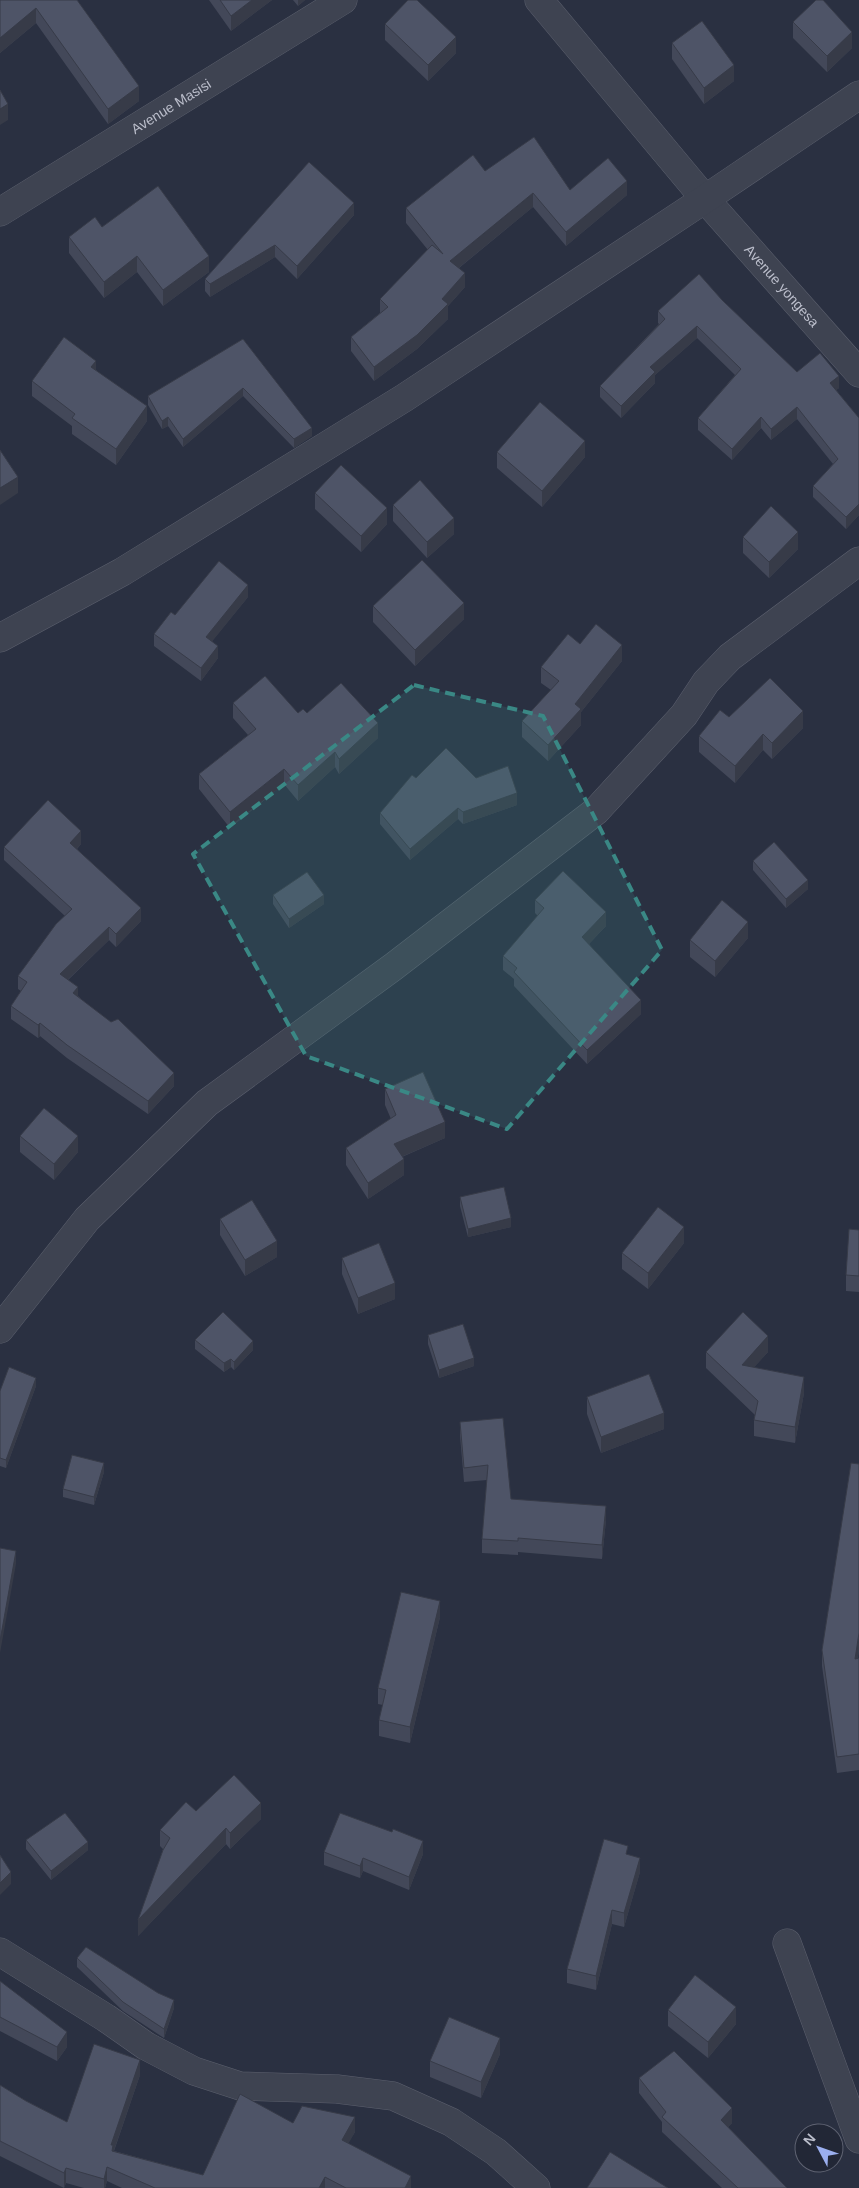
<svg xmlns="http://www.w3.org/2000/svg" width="859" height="2188" font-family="Helvetica,sans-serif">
  <rect width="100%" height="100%" fill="#2a3041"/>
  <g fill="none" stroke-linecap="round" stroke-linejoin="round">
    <defs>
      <g id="street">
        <path id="s1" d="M539,0L705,199L859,373"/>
        <path id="s2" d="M0,212L343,0"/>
        <polyline points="0,638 122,572 404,398 705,199 859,95"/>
        <polyline points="0,1329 87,1219 207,1103 393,967 596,811 684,715 706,682 730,657 859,561"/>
        <polyline points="787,1943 859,2139"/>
        <polyline points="0,1952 106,2018 146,2046 194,2071 240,2086 337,2089 393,2096 451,2122 496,2152 536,2188"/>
      </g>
    </defs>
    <!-- street casing -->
    <use href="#street" stroke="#5c606e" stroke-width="29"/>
    <!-- street -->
    <use href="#street" stroke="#3e4351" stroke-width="28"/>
  </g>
  <!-- wall -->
  <g fill="#434859">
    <polygon points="0,0 77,0 139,101 108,124 36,23 0,53"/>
    <polygon points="209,0 272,0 231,31"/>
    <polygon points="293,0 305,0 298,6"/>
    <polygon points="793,22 852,48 827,72 793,38"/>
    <polygon points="385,24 456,53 428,81 385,40"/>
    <polygon points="672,43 734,81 704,104 672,59"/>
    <polygon points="309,162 354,215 297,279 275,257 210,297 205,291 205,279"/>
    <polygon points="485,171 570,190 627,195 566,246 533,207 459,268 465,287 448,306 448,319 417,349 374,381 351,351 351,337 380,313 380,299 428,250 406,223 406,208"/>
    <polygon points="102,227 209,272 163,306 137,272 104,298 69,253 69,237"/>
    <polygon points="722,300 797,372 839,388 836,390 859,418 859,515 846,529 813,497 813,486 833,464 797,419 771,440 761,428 732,460 698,430 698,418 735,375 697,338 655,375 655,383 621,418 600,397 600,386 659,324 658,323 658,311"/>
    <polygon points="243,339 312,436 294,448 243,396 183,447 168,426 162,429 148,405 148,396"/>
    <polygon points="96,370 147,421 116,465 72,434 72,426 32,396 32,381"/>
    <polygon points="497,452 585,457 542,507 497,468"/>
    <polygon points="315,493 387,524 361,552 315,509"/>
    <polygon points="393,505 454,534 427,558 393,521"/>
    <polygon points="743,537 798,549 769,578 743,553"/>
    <polygon points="248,597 212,641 218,658 201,681 154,646 154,634 175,615"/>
    <polygon points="373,606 464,619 415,666 373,622"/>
    <polygon points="580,644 622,661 581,712 581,725 548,761 522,737 522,721 551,690 541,683 541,667"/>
    <polygon points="233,703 298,713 307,713 378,738 339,774 335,767 298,801 284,784 230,828 199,789 199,774 248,735 233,718"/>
    <polygon points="729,717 803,728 772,759 763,750 735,783 699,752 699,736"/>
    <polygon points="416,778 476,778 517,805 463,824 458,819 410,860 380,824 380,813"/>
    <polygon points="81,844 77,849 141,921 116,947 109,940 68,980 78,996 174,1086 148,1114 67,1058 40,1036 38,1038 11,1019 11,1006 21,991 18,989 18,976 65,916 4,860 4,847"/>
    <polygon points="753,861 808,889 786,908 753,870"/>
    <polygon points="273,895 324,904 289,928 273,904"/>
    <polygon points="535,900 606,926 589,944 641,1014 587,1064 514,986 514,979 503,970 503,956 538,916 535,913"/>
    <polygon points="748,938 715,977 690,957 690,940"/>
    <polygon points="385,1089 445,1138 402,1157 404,1175 368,1199 346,1165 346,1148 391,1119 385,1105"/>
    <polygon points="20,1136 78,1152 54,1180 20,1152"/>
    <polygon points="460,1197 511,1227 468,1237 460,1206"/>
    <polygon points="220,1219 277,1257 245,1276 220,1235"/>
    <polygon points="859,1230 859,1292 846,1291 846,1275"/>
    <polygon points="684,1243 648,1289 622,1269 622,1253"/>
    <polygon points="342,1258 395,1299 358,1314 342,1274"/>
    <polygon points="428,1335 474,1366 439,1378 428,1344"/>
    <polygon points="195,1340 253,1350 234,1370 231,1367 224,1372 195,1349"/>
    <polygon points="706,1352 768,1352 754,1367 804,1393 795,1443 754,1436 754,1420 755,1415 706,1368"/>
    <polygon points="36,1386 6,1468 0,1466 0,1391"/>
    <polygon points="587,1397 664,1429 601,1453 587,1414"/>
    <polygon points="460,1422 511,1499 606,1520 602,1559 518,1552 518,1555 482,1553 482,1539 487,1480 464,1482 460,1436"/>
    <polygon points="859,1464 859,1649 858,1658 859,1658 859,1770 837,1773 822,1666 822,1650"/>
    <polygon points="104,1472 94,1505 63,1497 63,1489"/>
    <polygon points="440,1617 410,1743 379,1736 379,1720 383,1705 378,1704 378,1688"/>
    <polygon points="196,1811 261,1819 230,1849 226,1844 138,1936 163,1849 160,1846 160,1830"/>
    <polygon points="26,1840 88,1850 51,1880 26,1849"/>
    <polygon points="324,1852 423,1854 409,1890 363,1871 360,1878 324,1865"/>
    <polygon points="628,1855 640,1872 624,1927 612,1924 596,1990 567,1983 567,1969"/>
    <polygon points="77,1958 174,2008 164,2038 123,2011 77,1967"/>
    <polygon points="0,1981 67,2047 57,2061 0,2031"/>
    <polygon points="668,2010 736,2024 708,2058 668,2026"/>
    <polygon points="500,2054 481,2098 430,2077 430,2061"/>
    <polygon points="140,2075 114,2151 203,2175 293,2123 355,2132 348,2143 411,2188 122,2188 107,2181 105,2188 84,2188 66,2183 64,2188 0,2156 0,2085 26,2101 67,2122"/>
    <polygon points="639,2078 732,2123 728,2127 787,2188 722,2188 662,2132 662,2122 639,2093"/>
  </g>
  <!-- shaded-wall -->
  <g fill="#373b48">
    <polygon points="252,0 272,0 231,31 231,16"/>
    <polygon points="298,0 305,0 298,6"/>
    <polygon points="36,8 36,23 0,53 0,38"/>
    <polygon points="852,32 852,48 827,72 827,56"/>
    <polygon points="456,37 456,53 428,81 428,65"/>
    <polygon points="734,65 734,81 704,104 704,88"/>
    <polygon points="139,86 139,101 108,124 108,109"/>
    <polygon points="8,104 8,120 0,125 0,109"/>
    <polygon points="627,181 627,195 566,246 566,232"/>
    <polygon points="533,193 533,207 450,275 450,261"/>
    <polygon points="354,203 354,215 297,279 297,266"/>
    <polygon points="275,245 275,257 210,297 210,284"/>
    <polygon points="137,256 137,272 104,298 104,282"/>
    <polygon points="209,256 209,272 163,306 163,290"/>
    <polygon points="465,273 465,287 448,306 448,319 417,349 374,381 374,367 442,299"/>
    <polygon points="697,326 697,338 655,375 655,383 621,418 621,406 650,367"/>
    <polygon points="96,361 96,376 91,367"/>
    <polygon points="839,376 839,388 830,395 830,383"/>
    <polygon points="243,388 243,396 183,447 183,439"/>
    <polygon points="147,406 147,421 116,465 116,449"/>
    <polygon points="797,407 797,419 771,440 771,429"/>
    <polygon points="168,417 168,426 162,429 162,421"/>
    <polygon points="761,417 761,428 732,460 732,449"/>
    <polygon points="312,428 312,436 294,448 294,439"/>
    <polygon points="585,441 585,457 542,507 542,491"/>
    <polygon points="18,477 18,493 0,505 0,488"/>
    <polygon points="859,504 859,515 846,529 846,517"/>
    <polygon points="387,508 387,524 361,552 361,536"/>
    <polygon points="454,518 454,534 427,558 427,542"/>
    <polygon points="798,532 798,549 769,578 769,562"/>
    <polygon points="248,585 248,597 206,649 206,637"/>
    <polygon points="464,603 464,619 415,666 415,650"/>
    <polygon points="622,645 622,661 581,712 581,725 548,761 548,745 575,704"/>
    <polygon points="218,646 218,658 201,681 201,668"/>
    <polygon points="803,711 803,728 772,759 772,743"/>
    <polygon points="378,723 378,738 339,774 339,759"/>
    <polygon points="763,734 763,750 735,783 735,766"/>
    <polygon points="335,752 335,767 298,801 298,785"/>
    <polygon points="284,769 284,784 230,828 230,812"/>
    <polygon points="517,793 517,805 463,824 463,812"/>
    <polygon points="458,808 458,819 410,860 410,849"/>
    <polygon points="81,831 81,844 70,856 70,843"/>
    <polygon points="808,880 808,889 786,908 786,899"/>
    <polygon points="324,895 324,904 289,928 289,919"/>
    <polygon points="141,908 141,921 116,947 116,934"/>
    <polygon points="606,912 606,926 582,951 582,937"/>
    <polygon points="748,922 748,938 715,977 715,961"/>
    <polygon points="109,927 109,940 60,987 60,974"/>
    <polygon points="78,987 78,1000 73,993"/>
    <polygon points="641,1000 641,1014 587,1064 587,1050"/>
    <polygon points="40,1023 40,1036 38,1038 38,1025"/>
    <polygon points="174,1073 174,1086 148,1114 148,1101"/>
    <polygon points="445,1122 445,1138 394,1160 394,1144"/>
    <polygon points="78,1136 78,1152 54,1180 54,1164"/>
    <polygon points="404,1159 404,1175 368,1199 368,1183"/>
    <polygon points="511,1218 511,1227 468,1237 468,1229"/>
    <polygon points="684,1227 684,1243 648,1289 648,1273"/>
    <polygon points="277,1241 277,1257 245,1276 245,1260"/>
    <polygon points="395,1283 395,1299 358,1314 358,1298"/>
    <polygon points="768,1336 768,1352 742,1381 742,1365"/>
    <polygon points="253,1341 253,1350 234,1370 234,1362"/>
    <polygon points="474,1358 474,1366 439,1378 439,1370"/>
    <polygon points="231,1359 231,1367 224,1372 224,1363"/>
    <polygon points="804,1377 804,1393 795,1443 795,1427"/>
    <polygon points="36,1378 36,1386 6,1468 6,1460"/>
    <polygon points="664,1413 664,1429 601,1453 601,1437"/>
    <polygon points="104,1463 104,1472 94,1505 94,1497"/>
    <polygon points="606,1506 606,1520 602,1559 602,1545"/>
    <polygon points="16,1551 16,1564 0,1653 0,1641"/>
    <polygon points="440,1601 440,1617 410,1743 410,1727"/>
    <polygon points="859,1633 859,1649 855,1675 855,1659"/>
    <polygon points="261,1803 261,1819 230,1849 230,1833"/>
    <polygon points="226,1828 226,1844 138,1936 138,1920"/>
    <polygon points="423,1841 423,1854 409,1890 409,1877"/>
    <polygon points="88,1842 88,1850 51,1880 51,1871"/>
    <polygon points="363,1858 363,1871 360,1878 360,1866"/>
    <polygon points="640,1858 640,1872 624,1927 624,1913"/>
    <polygon points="11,1872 11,1884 0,1895 0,1883"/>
    <polygon points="612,1910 612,1924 596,1990 596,1976"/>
    <polygon points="174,2000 174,2008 164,2038 164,2029"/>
    <polygon points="736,2007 736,2024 708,2058 708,2042"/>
    <polygon points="67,2032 67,2047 57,2061 57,2047"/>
    <polygon points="500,2038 500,2054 481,2098 481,2082"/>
    <polygon points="140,2060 140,2075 113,2153 113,2160 111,2145"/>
    <polygon points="732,2108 732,2123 721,2135 721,2120"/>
    <polygon points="355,2117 355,2132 342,2155 342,2140"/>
    <polygon points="107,2167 107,2181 105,2188 104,2188 104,2179"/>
    <polygon points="66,2168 66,2183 64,2188 64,2173"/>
    <polygon points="411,2176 411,2188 405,2188"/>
    <polygon points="325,2177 325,2188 319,2188"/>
  </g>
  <!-- building -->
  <g fill="#4e5467" stroke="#373b48">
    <polygon points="0,0 77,0 139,86 108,109 36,8 0,38"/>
    <polygon points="220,0 252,0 231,16"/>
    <polygon points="408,0 417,0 456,37 428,65 385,24"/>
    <polygon points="816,0 823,0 852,32 827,56 793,22"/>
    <polygon points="702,21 734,65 704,88 672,43"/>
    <polygon points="0,90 8,104 0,109"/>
    <polygon points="534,137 570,190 608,158 627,181 566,232 533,193 450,261 465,273 442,299 448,304 417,335 374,367 351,337 388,307 380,299 432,245 443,254 406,208 473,155 485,171"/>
    <polygon points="309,162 354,203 297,266 275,245 210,284 205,279"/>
    <polygon points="158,186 209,256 163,290 137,256 104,282 69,237 95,217 102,227"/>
    <polygon points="699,274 722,300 797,372 820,353 839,376 830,383 859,418 859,504 846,517 813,486 838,459 797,407 771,429 761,417 732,449 698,418 741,369 697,326 650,367 655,372 621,406 600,386 665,319 658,311"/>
    <polygon points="64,337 96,361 91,367 147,406 116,449 72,418 75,414 32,381"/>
    <polygon points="243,339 312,428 294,439 243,388 183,439 168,417 162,421 148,396"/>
    <polygon points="540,402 585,441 542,491 497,452"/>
    <polygon points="0,450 18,477 0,488"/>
    <polygon points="341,465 387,508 361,536 315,493"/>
    <polygon points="420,480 454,518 427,542 393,505"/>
    <polygon points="771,506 798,532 769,562 743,537"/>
    <polygon points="422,560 464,603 415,650 373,606"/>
    <polygon points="219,561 248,585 206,637 218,646 201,668 154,634 171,612 175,615"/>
    <polygon points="596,624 622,645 575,704 581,709 548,745 522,721 559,681 541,667 568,634 580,644"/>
    <polygon points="265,676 298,713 303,709 307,713 341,683 378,723 339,759 335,752 298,785 284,769 230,812 199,774 256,729 233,703"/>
    <polygon points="770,678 803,711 772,743 763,734 735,766 699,736 720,710 729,717"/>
    <polygon points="446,748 476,778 508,766 517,793 463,812 458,808 410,849 380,813 412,775 416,778"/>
    <polygon points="48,800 81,831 70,843 141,908 116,934 109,927 60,974 78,987 73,993 111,1022 118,1019 174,1073 148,1101 67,1045 40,1023 38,1025 11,1006 27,982 18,976 56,924 72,909 4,847"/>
    <polygon points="774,842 808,880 786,899 753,861"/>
    <polygon points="563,871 606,912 582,937 641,1000 587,1050 514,972 517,968 503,956 544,908 535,900"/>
    <polygon points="307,872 324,895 289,919 273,895"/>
    <polygon points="722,900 748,922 715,961 690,940"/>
    <polygon points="423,1072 445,1122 394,1144 404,1159 368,1183 346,1148 396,1115 385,1089"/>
    <polygon points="44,1108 78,1136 54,1164 20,1136"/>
    <polygon points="504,1187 511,1218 468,1229 460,1197"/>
    <polygon points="252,1200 277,1241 245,1260 220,1219"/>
    <polygon points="658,1207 684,1227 648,1273 622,1253"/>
    <polygon points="849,1229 859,1230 859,1276 846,1275"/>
    <polygon points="379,1243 395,1283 358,1298 342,1258"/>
    <polygon points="223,1312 253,1341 234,1362 231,1359 224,1363 195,1340"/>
    <polygon points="743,1312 768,1336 742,1365 804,1377 795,1427 754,1420 758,1401 706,1352"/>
    <polygon points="463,1324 474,1358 439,1370 428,1335"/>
    <polygon points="9,1367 36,1378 6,1460 0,1458 0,1391"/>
    <polygon points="649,1374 664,1413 601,1437 587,1397"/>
    <polygon points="503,1418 511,1499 606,1506 602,1545 518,1538 518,1541 482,1539 488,1465 464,1468 460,1422"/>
    <polygon points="72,1455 104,1463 94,1497 63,1489"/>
    <polygon points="851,1463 859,1464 859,1633 855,1659 859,1658 859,1754 837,1757 822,1650"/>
    <polygon points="0,1548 16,1551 0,1641"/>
    <polygon points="401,1592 440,1601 410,1727 379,1720 386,1690 378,1688"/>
    <polygon points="234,1775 261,1803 230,1833 226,1828 138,1920 163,1850 170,1838 160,1830 186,1802 196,1811"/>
    <polygon points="65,1813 88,1842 51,1871 26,1840"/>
    <polygon points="340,1813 392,1832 393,1829 423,1841 409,1877 363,1858 360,1866 324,1852"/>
    <polygon points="604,1839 628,1846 626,1854 640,1858 624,1913 612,1910 596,1976 567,1969"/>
    <polygon points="0,1855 11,1872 0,1883"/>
    <polygon points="86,1947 158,1993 174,2000 164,2029 123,2002 77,1958"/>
    <polygon points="695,1975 736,2007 708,2042 668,2010"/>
    <polygon points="0,1981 67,2032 57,2047 0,2017"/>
    <polygon points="449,2017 500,2038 481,2082 430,2061"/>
    <polygon points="94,2044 140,2060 111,2145 113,2145 112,2151 203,2175 240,2094 293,2123 302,2106 355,2117 342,2140 411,2176 405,2188 346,2188 325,2177 319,2188 155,2188 107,2167 104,2179 66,2168 64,2173 0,2141 0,2085 26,2101 67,2122"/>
    <polygon points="674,2051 732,2108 721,2120 787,2188 738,2188 662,2117 666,2112 639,2078"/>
    <polygon points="610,2152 668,2188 587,2188"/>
  </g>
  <!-- marked area -->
  <path fill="#3a8885" fill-opacity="0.2" stroke="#3a8885" stroke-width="4" stroke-dasharray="10 6" stroke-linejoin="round" d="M414,685L543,716L662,950L507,1129L306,1056L193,854Z"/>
  <g text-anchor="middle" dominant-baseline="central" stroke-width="4" stroke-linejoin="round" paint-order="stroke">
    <!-- street labels -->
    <g font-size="14" fill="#bbbecb" stroke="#222736">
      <text stroke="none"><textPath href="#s2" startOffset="201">Avenue Masisi</textPath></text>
      <text stroke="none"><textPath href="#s1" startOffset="375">Avenue yongesa</textPath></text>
    </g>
  </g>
  <!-- north arrow -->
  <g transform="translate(819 2148) rotate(311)"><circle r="24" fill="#222736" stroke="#5f6372"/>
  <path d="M0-4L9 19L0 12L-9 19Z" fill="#9bafef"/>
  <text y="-8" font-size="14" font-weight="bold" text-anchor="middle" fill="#bbbecb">N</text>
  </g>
</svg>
